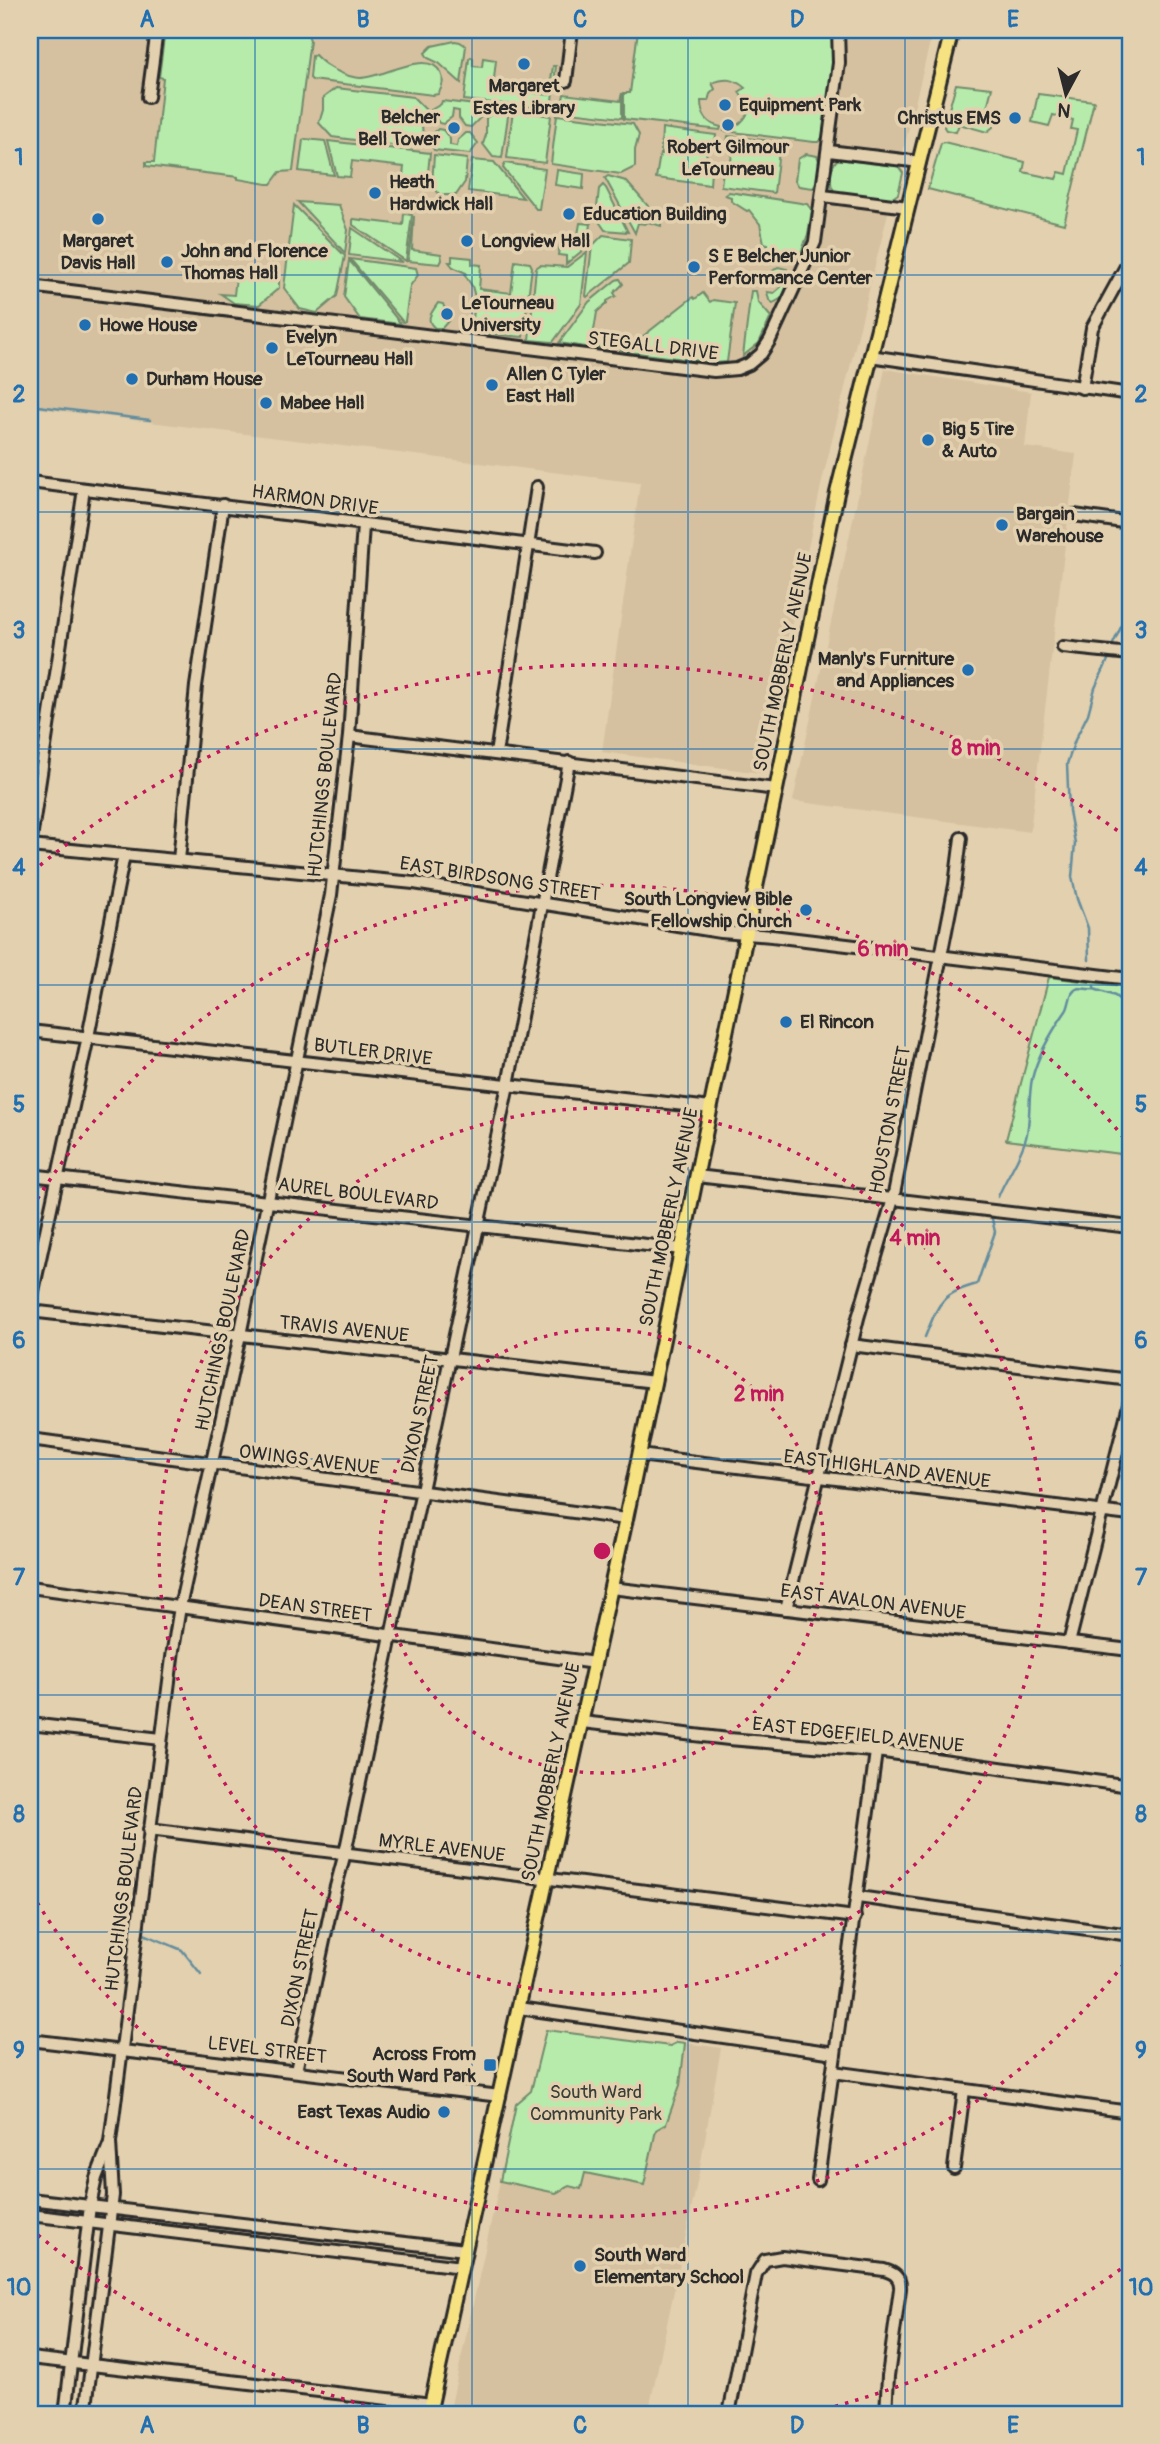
<svg xmlns="http://www.w3.org/2000/svg" width="1160" height="2444" font-family="Pangolin,sans-serif">
  <rect width="100%" height="100%" fill="#e3d0ae"/>
  <filter id="ink" filterUnits="userSpaceOnUse"><feTurbulence type="fractalNoise" baseFrequency=".0143" numOctaves="2"/><feDisplacementMap in="SourceGraphic" scale="14" xChannelSelector="R" yChannelSelector="G"/><feConvolveMatrix kernelMatrix="1 2 1 2 8 2 1 2 1" color-interpolation-filters="sRGB"/></filter>
  <g filter="url(#ink)">
    <!-- built -->
    <g fill="#d5c19f">
      <polygon points="30,30 933,30 822,481 761,773 602,752 640,483 30,407"/>
      <polygon points="885,369 1031,392 1025,447 1076,454 1030,832 793,801"/>
      <polygon points="685,2043 721,2048 699,2173 648,2414 449,2414 500,2181 556,2192 569,2186 585,2172 644,2185 656,2130 666,2124 680,2085"/>
    </g>
    <!-- green -->
    <g fill="#b7ebac" stroke="#718b6c" stroke-width="2">
      <polygon points="165,30 297,30 307,32 310,40 293,171 280,172 271,184 267,184 238,179 238,177 146,166 146,162 154,162 163,78 159,77"/>
      <path d="M638,30H832L833,62L824,136L818,142H814L724,131L725,128C739,128 746,120 750,107L744,106L743,98L739,92L745,88C734,78 725,78 712,83L715,89L710,94L708,101H701C701,115 707,124 721,127L720,130L624,119V93H630Z"/>
      <polygon points="455,41 460,42 466,46 461,83 439,63 428,58 425,53 432,46"/>
      <path d="M315,55C326,67 345,77 360,78C383,78 428,48 441,73C445,81 442,88 438,94L433,95L312,80L310,78L312,56Z"/>
      <polygon points="471,57 473,58 473,66 482,67 483,58 496,60 493,88 549,95 553,66 556,66 551,109 464,100 469,59"/>
      <polygon points="956,84 992,88 985,115 993,117 993,127 987,132 959,124 956,132 946,130 944,127"/>
      <polygon points="336,88 413,97 426,110 422,125 423,136 408,147 332,137 319,123 323,110 323,98"/>
      <polygon points="622,93 622,118 561,111 564,94 620,101"/>
      <polygon points="1038,94 1094,101 1064,224 928,189 941,143 944,142 1025,162 1023,172 1056,179 1059,172 1067,174 1077,130 1071,129 1073,120 1053,115 1049,126 1032,122"/>
      <polygon points="442,101 475,105 475,109 481,117 471,127 465,126 459,118 459,111 453,110 452,117 443,124 439,123 431,110 441,104"/>
      <polygon points="501,108 509,109 502,158 493,157 483,144 486,135 486,118"/>
      <polygon points="513,110 551,116 545,163 507,158"/>
      <polygon points="557,115 633,124 639,135 635,150 635,167 621,174 551,164"/>
      <polygon points="662,128 716,135 714,149 707,149 705,169 711,170 710,185 656,178 660,154 663,154 661,151"/>
      <polygon points="438,129 443,130 450,139 450,145 457,146 458,140 466,133 470,133 478,143 470,154 434,150 428,138"/>
      <polygon points="728,136 780,142 774,193 721,186 723,171 730,172 732,152 726,150"/>
      <polygon points="305,139 325,141 334,175 299,171 303,140"/>
      <polygon points="328,141 430,153 427,182 429,187 402,184 404,167 352,161 350,177 337,176"/>
      <path d="M806,154L817,156C822,164 820,181 813,188L799,186L795,181L798,159Z"/>
      <polygon points="434,155 467,159 465,182 456,195 440,195 432,185"/>
      <path d="M838,159L898,166L903,173L898,194L891,199L835,192C828,184 830,166 838,159Z"/>
      <polygon points="472,160 494,162 523,198 468,191"/>
      <polygon points="505,163 545,169 539,209 536,209 503,168"/>
      <polygon points="557,170 584,174 583,189 555,185"/>
      <polygon points="608,176 626,181 648,206 647,212 653,213 661,221 661,226 648,222 645,224 638,223 635,233 605,178"/>
      <polygon points="603,185 606,188 628,232 605,230 596,217 599,189"/>
      <polygon points="729,192 807,204 812,210 808,234 801,253 792,257 761,255 762,251 767,251 768,244 764,243 760,224 749,210 747,211 731,201 731,197 725,195"/>
      <polygon points="298,202 339,205 348,230 345,253"/>
      <polygon points="294,205 345,256 337,296 317,313 300,309 284,288"/>
      <polygon points="404,214 412,215 406,261 353,225 353,219 403,225"/>
      <polygon points="414,216 412,250 441,254 442,260 440,264 408,261"/>
      <polygon points="580,223 591,224 588,246 566,264 566,256 558,255 560,244 570,245 571,241 577,241"/>
      <polygon points="352,228 402,262 349,255"/>
      <polygon points="603,235 631,239 629,263 587,297 586,296 592,246"/>
      <polygon points="587,252 581,304 553,342 529,340 536,268 540,265 567,267"/>
      <polygon points="452,256 472,258 472,264 481,265 479,289 511,293 515,261 530,263 532,267 523,337 472,332 475,297 472,286 465,275 466,273 453,267 449,262 452,262"/>
      <polygon points="350,259 416,268 418,275 410,286 405,321 403,322"/>
      <polygon points="349,260 401,324 360,319 344,297"/>
      <polygon points="778,267 787,269 791,278 782,298 773,303 769,300 767,292 774,293 781,287 782,281 780,276 770,273"/>
      <polygon points="218,272 279,279 279,288 259,305 234,303 221,294 234,295 236,277 219,275"/>
      <polygon points="620,279 623,284 614,293 616,296 607,301 607,303 597,312 593,337 604,339 599,349 559,343 589,302 616,280"/>
      <polygon points="751,291 756,291 758,302 771,317 759,343 743,356"/>
      <polygon points="703,293 710,302 713,300 735,303 727,362 716,363 621,351 625,343 638,340 693,297 695,299"/>
      <path d="M438,303L443,304L449,320L442,328H435C424,320 432,312 438,303Z"/>
      <polygon points="1049,977 1130,987 1130,1155 1006,1140"/>
      <polygon points="546,2030 670,2046 678,2042 685,2043 680,2085 666,2124 656,2130 644,2185 585,2173 581,2189 569,2186 556,2193 500,2181 516,2104 531,2091"/>
    </g>
    <g fill="none" stroke-linecap="round" stroke-linejoin="round">
      <!-- stream -->
      <g stroke="#638d9e" stroke-width="2.5">
        <polyline points="30,405 150,420"/>
        <polyline points="1113,644 1130,608"/>
        <polyline points="1089,960 1088,928 1077,899 1072,877 1075,843 1069,811 1067,764 1075,740 1088,714 1095,688 1108,660"/>
        <polyline points="1094,986 1094,989 1115,996 1125,1004 1130,1003"/>
        <path d="M998,1197C1006,1177 1020,1159 1026,1138C1031,1119 1028,1098 1032,1079C1038,1054 1052,1031 1066,1011C1071,1004 1068,991 1079,988C1082,988 1089,990 1094,989"/>
        <path d="M925,1337C939,1303 940,1294 977,1284L995,1232L992,1219"/>
        <polyline points="144,1934 182,1950 201,1974"/>
      </g>
      <defs>
        <g id="minor">
          <polyline points="566,81 572,30"/>
          <polyline points="148,97 157,30"/>
          <polyline points="829,151 920,162"/>
          <polyline points="823,196 908,207"/>
          <polyline points="30,286 714,371 737,369 749,364 761,354 770,340 815,242 839,63 838,30"/>
          <polyline points="870,356 1130,394"/>
          <polyline points="1082,388 1092,328 1130,259"/>
          <polyline points="30,482 595,553"/>
          <polyline points="1074,515 1130,523"/>
          <polyline points="1063,647 1130,654"/>
          <polyline points="349,736 776,789"/>
          <polyline points="496,754 537,487"/>
          <polyline points="30,846 414,883 721,932 772,936 1130,979"/>
          <polyline points="30,846 84,489"/>
          <polyline points="179,860 196,686 223,505"/>
          <polyline points="30,1031 711,1108"/>
          <polyline points="30,1175 682,1249"/>
          <polyline points="697,1176 1130,1227"/>
          <polyline points="30,1305 88,1037 124,855"/>
          <polyline points="30,1311 655,1382"/>
          <polyline points="851,1345 1130,1380"/>
          <polyline points="30,1439 626,1519"/>
          <polyline points="639,1455 1130,1515"/>
          <polyline points="30,1587 595,1663"/>
          <polyline points="611,1588 1130,1650"/>
          <polyline points="786,1609 858,1318 893,1199 955,885 961,838"/>
          <polyline points="1069,1643 1130,1401"/>
          <polyline points="582,1722 729,1739 884,1752 1130,1786"/>
          <polyline points="30,1724 161,1739"/>
          <polyline points="149,1829 855,1917"/>
          <polyline points="858,1897 1130,1935"/>
          <polyline points="519,2008 835,2053"/>
          <polyline points="30,2040 500,2096"/>
          <polyline points="296,2071 334,1894 345,1853 508,1085 569,762"/>
          <polyline points="833,2072 1130,2112"/>
          <polyline points="954,2168 964,2090"/>
          <polyline points="818,2180 876,1752"/>
          <polyline points="30,2199 465,2250"/>
          <polyline points="30,2215 462,2267"/>
          <polyline points="30,2358 432,2404"/>
          <polyline points="65,2414 90,2206 96,2178 109,2145"/>
          <polyline points="85,2414 113,2195 110,2142 173,1650 180,1607 240,1335 331,895 349,736 363,525"/>
          <path d="M729,2414L756,2274L765,2260L782,2257L884,2270C895,2273 901,2278 900,2289L888,2376L886,2414"/>
        </g>
        <polyline id="major" points="429,2414 626,1519 837,493 952,30"/>
      </defs>
      <!-- minor casing -->
      <use href="#minor" stroke="#2b2b2b" stroke-width="16"/>
      <!-- major casing -->
      <use href="#major" stroke="#2b2b2b" stroke-width="18"/>
      <!-- minor -->
      <use href="#minor" stroke="#e3d0ae" stroke-width="10"/>
      <!-- major -->
      <use href="#major" stroke="#f7e281" stroke-width="12"/>
    </g>
  </g>
  <!-- grid -->
  <path fill="none" stroke="#1f6fb2" stroke-width="2" stroke-opacity="0.55" d="M255,30V2414M472,30V2414M688,30V2414M905,30V2414M30,275H1130M30,512H1130M30,749H1130M30,985H1130M30,1222H1130M30,1459H1130M30,1695H1130M30,1932H1130M30,2169H1130"/>
  <!-- distance rings -->
  <g fill="none" stroke="#c2185b" stroke-width="3.5" stroke-dasharray="3.5 7">
    <circle cx="602" cy="1551" r="222"/>
    <circle cx="602" cy="1551" r="443"/>
    <path d="M1130 1956A665 665 0 0 1 32 1894M32 1208A665 665 0 0 1 1130 1146"/>
    <path d="M1129 2263A886 886 0 0 1 809 2413M395 2413A886 886 0 0 1 32 2230M32 872A886 886 0 0 1 1129 839"/>
  </g>
  <!-- markers -->
  <g fill="#1f6fb2" stroke="#e3d0ae" stroke-width="2.5">
    <circle cx="524" cy="64" r="7"/>
    <circle cx="725" cy="105" r="7"/>
    <circle cx="1015" cy="118" r="7"/>
    <circle cx="728" cy="125" r="7"/>
    <circle cx="454" cy="128" r="7"/>
    <circle cx="375" cy="193" r="7"/>
    <circle cx="569" cy="214" r="7"/>
    <circle cx="98" cy="219" r="7"/>
    <circle cx="467" cy="241" r="7"/>
    <circle cx="167" cy="262" r="7"/>
    <circle cx="694" cy="267" r="7"/>
    <circle cx="447" cy="314" r="7"/>
    <circle cx="85" cy="325" r="7"/>
    <circle cx="272" cy="348" r="7"/>
    <circle cx="132" cy="379" r="7"/>
    <circle cx="492" cy="385" r="7"/>
    <circle cx="266" cy="403" r="7"/>
    <circle cx="928" cy="440" r="7"/>
    <circle cx="1002" cy="525" r="7"/>
    <circle cx="968" cy="670" r="7"/>
    <circle cx="806" cy="910" r="7"/>
    <circle cx="786" cy="1022" r="7"/>
    <rect x="483" y="2058" width="14" height="14" rx="3.5"/>
    <circle cx="444" cy="2112" r="7"/>
    <circle cx="580" cy="2266" r="7"/>
  </g>
  <g text-anchor="middle" dominant-baseline="central" stroke-width="7" stroke-linejoin="round" paint-order="stroke">
    <!-- poi labels -->
    <g font-size="19" font-weight="bold" fill="#2b2b2b" stroke="#e3d0ae" text-anchor="start">
      <text x="524" y="86" text-anchor="middle">Margaret<tspan x="524" dy="22">Estes Library</tspan></text>
      <text x="739" y="105">Equipment Park</text>
      <text x="440" y="117" text-anchor="end">Belcher<tspan x="440" dy="22">Bell Tower</tspan></text>
      <text x="1001" y="118" text-anchor="end">Christus EMS</text>
      <text x="728" y="147" text-anchor="middle">Robert Gilmour<tspan x="728" dy="22">LeTourneau</tspan></text>
      <text x="389" y="182">Heath<tspan x="389" dy="22">Hardwick Hall</tspan></text>
      <text x="583" y="214">Education Building</text>
      <text x="98" y="241" text-anchor="middle">Margaret<tspan x="98" dy="22">Davis Hall</tspan></text>
      <text x="481" y="241">Longview Hall</text>
      <text x="181" y="251">John and Florence<tspan x="181" dy="22">Thomas Hall</tspan></text>
      <text x="708" y="256">S E Belcher Junior<tspan x="708" dy="22">Performance Center</tspan></text>
      <text x="461" y="303">LeTourneau<tspan x="461" dy="22">University</tspan></text>
      <text x="99" y="325">Howe House</text>
      <text x="286" y="337">Evelyn<tspan x="286" dy="22">LeTourneau Hall</tspan></text>
      <text x="506" y="374">Allen C Tyler<tspan x="506" dy="22">East Hall</tspan></text>
      <text x="146" y="379">Durham House</text>
      <text x="280" y="403">Mabee Hall</text>
      <text x="942" y="429">Big 5 Tire<tspan x="942" dy="22">&amp; Auto</tspan></text>
      <text x="1016" y="514">Bargain<tspan x="1016" dy="22">Warehouse</tspan></text>
      <text x="954" y="659" text-anchor="end">Manly's Furniture<tspan x="954" dy="22">and Appliances</tspan></text>
      <text x="792" y="899" text-anchor="end">South Longview Bible<tspan x="792" dy="22">Fellowship Church</tspan></text>
      <text x="800" y="1022">El Rincon</text>
      <text x="476" y="2054" text-anchor="end">Across From<tspan x="476" dy="22">South Ward Park</tspan></text>
      <text x="430" y="2112" text-anchor="end">East Texas Audio</text>
      <text x="594" y="2255">South Ward<tspan x="594" dy="22">Elementary School</tspan></text>
    </g>
    <!-- street labels -->
    <g font-size="19" fill="#2b2b2b" stroke="#e3d0ae">
      <text transform="translate(653 346) rotate(7)">STEGALL DRIVE</text>
      <text transform="translate(315 500) rotate(8)">HARMON DRIVE</text>
      <text transform="translate(783 662) rotate(-78)">SOUTH MOBBERLY AVENUE</text>
      <text transform="translate(325 775) rotate(-84)">HUTCHINGS BOULEVARD</text>
      <text transform="translate(500 879) rotate(9)">EAST BIRDSONG STREET</text>
      <text transform="translate(373 1052) rotate(7)">BUTLER DRIVE</text>
      <text transform="translate(890 1120) rotate(-79)">HOUSTON STREET</text>
      <text transform="translate(358 1194) rotate(7)">AUREL BOULEVARD</text>
      <text transform="translate(669 1217) rotate(-78)">SOUTH MOBBERLY AVENUE</text>
      <text transform="translate(344 1329) rotate(6)">TRAVIS AVENUE</text>
      <text transform="translate(223 1330) rotate(-78)">HUTCHINGS BOULEVARD</text>
      <text transform="translate(420 1414) rotate(-78)">DIXON STREET</text>
      <text transform="translate(309 1460) rotate(7)">OWINGS AVENUE</text>
      <text transform="translate(887 1469) rotate(7)">EAST HIGHLAND AVENUE</text>
      <text transform="translate(873 1602) rotate(7)">EAST AVALON AVENUE</text>
      <text transform="translate(315 1608) rotate(8)">DEAN STREET</text>
      <text transform="translate(858 1735) rotate(6)">EAST EDGEFIELD AVENUE</text>
      <text transform="translate(551 1772) rotate(-78)">SOUTH MOBBERLY AVENUE</text>
      <text transform="translate(442 1848) rotate(7)">MYRLE AVENUE</text>
      <text transform="translate(124 1889) rotate(-83)">HUTCHINGS BOULEVARD</text>
      <text transform="translate(300 1968) rotate(-78)">DIXON STREET</text>
      <text transform="translate(267 2050) rotate(7)">LEVEL STREET</text>
    </g>
    <!-- park labels -->
    <g font-size="19" fill="#393e38" stroke="#e3d0ae">
      <text x="596" y="2092">South Ward<tspan x="596" dy="22">Community Park</tspan></text>
    </g>
  </g>
  <circle cx="602" cy="1551" r="10" fill="#c2185b" stroke="#e3d0ae" stroke-width="3.5"/>
  <g font-size="21" text-anchor="middle" font-weight="bold" fill="#c2185b" stroke="#e3d0ae" stroke-width="7" stroke-linejoin="round" paint-order="stroke">
    <text x="976" y="755">8 min</text>
    <text x="883" y="956">6 min</text>
    <text x="915" y="1245">4 min</text>
    <text x="759" y="1401">2 min</text>
  </g>
  <!-- margin -->
  <rect width="1160" height="2444" fill="none" stroke="#e3d0ae" stroke-width="77"/>
  <!-- north arrow -->
  <g transform="translate(1066 94) rotate(187)" stroke="#e3d0ae" stroke-width="5" paint-order="stroke">
  <path d="M0-5L12 26L0 18L-12 26Z" fill="#2b2b2b"/>
  <text y="-10" font-size="19" font-weight="bold" text-anchor="middle" fill="#2b2b2b">N</text>
  </g>
  <rect x="38" y="38" width="1084" height="2368" fill="none" stroke="#1f6fb2" stroke-width="2.5"/>
  <g font-size="23" text-anchor="middle" font-weight="bold" fill="#1f6fb2">
    <text x="147" y="27">A</text>
    <text x="363" y="27">B</text>
    <text x="580" y="27">C</text>
    <text x="797" y="27">D</text>
    <text x="1013" y="27">E</text>
    <text x="19" y="165">1</text>
    <text x="1141" y="165">1</text>
    <text x="19" y="402">2</text>
    <text x="1141" y="402">2</text>
    <text x="19" y="638">3</text>
    <text x="1141" y="638">3</text>
    <text x="19" y="875">4</text>
    <text x="1141" y="875">4</text>
    <text x="19" y="1112">5</text>
    <text x="1141" y="1112">5</text>
    <text x="19" y="1348">6</text>
    <text x="1141" y="1348">6</text>
    <text x="19" y="1585">7</text>
    <text x="1141" y="1585">7</text>
    <text x="19" y="1822">8</text>
    <text x="1141" y="1822">8</text>
    <text x="19" y="2058">9</text>
    <text x="1141" y="2058">9</text>
    <text x="19" y="2295">10</text>
    <text x="1141" y="2295">10</text>
    <text x="147" y="2433">A</text>
    <text x="363" y="2433">B</text>
    <text x="580" y="2433">C</text>
    <text x="797" y="2433">D</text>
    <text x="1013" y="2433">E</text>
  </g>
</svg>
